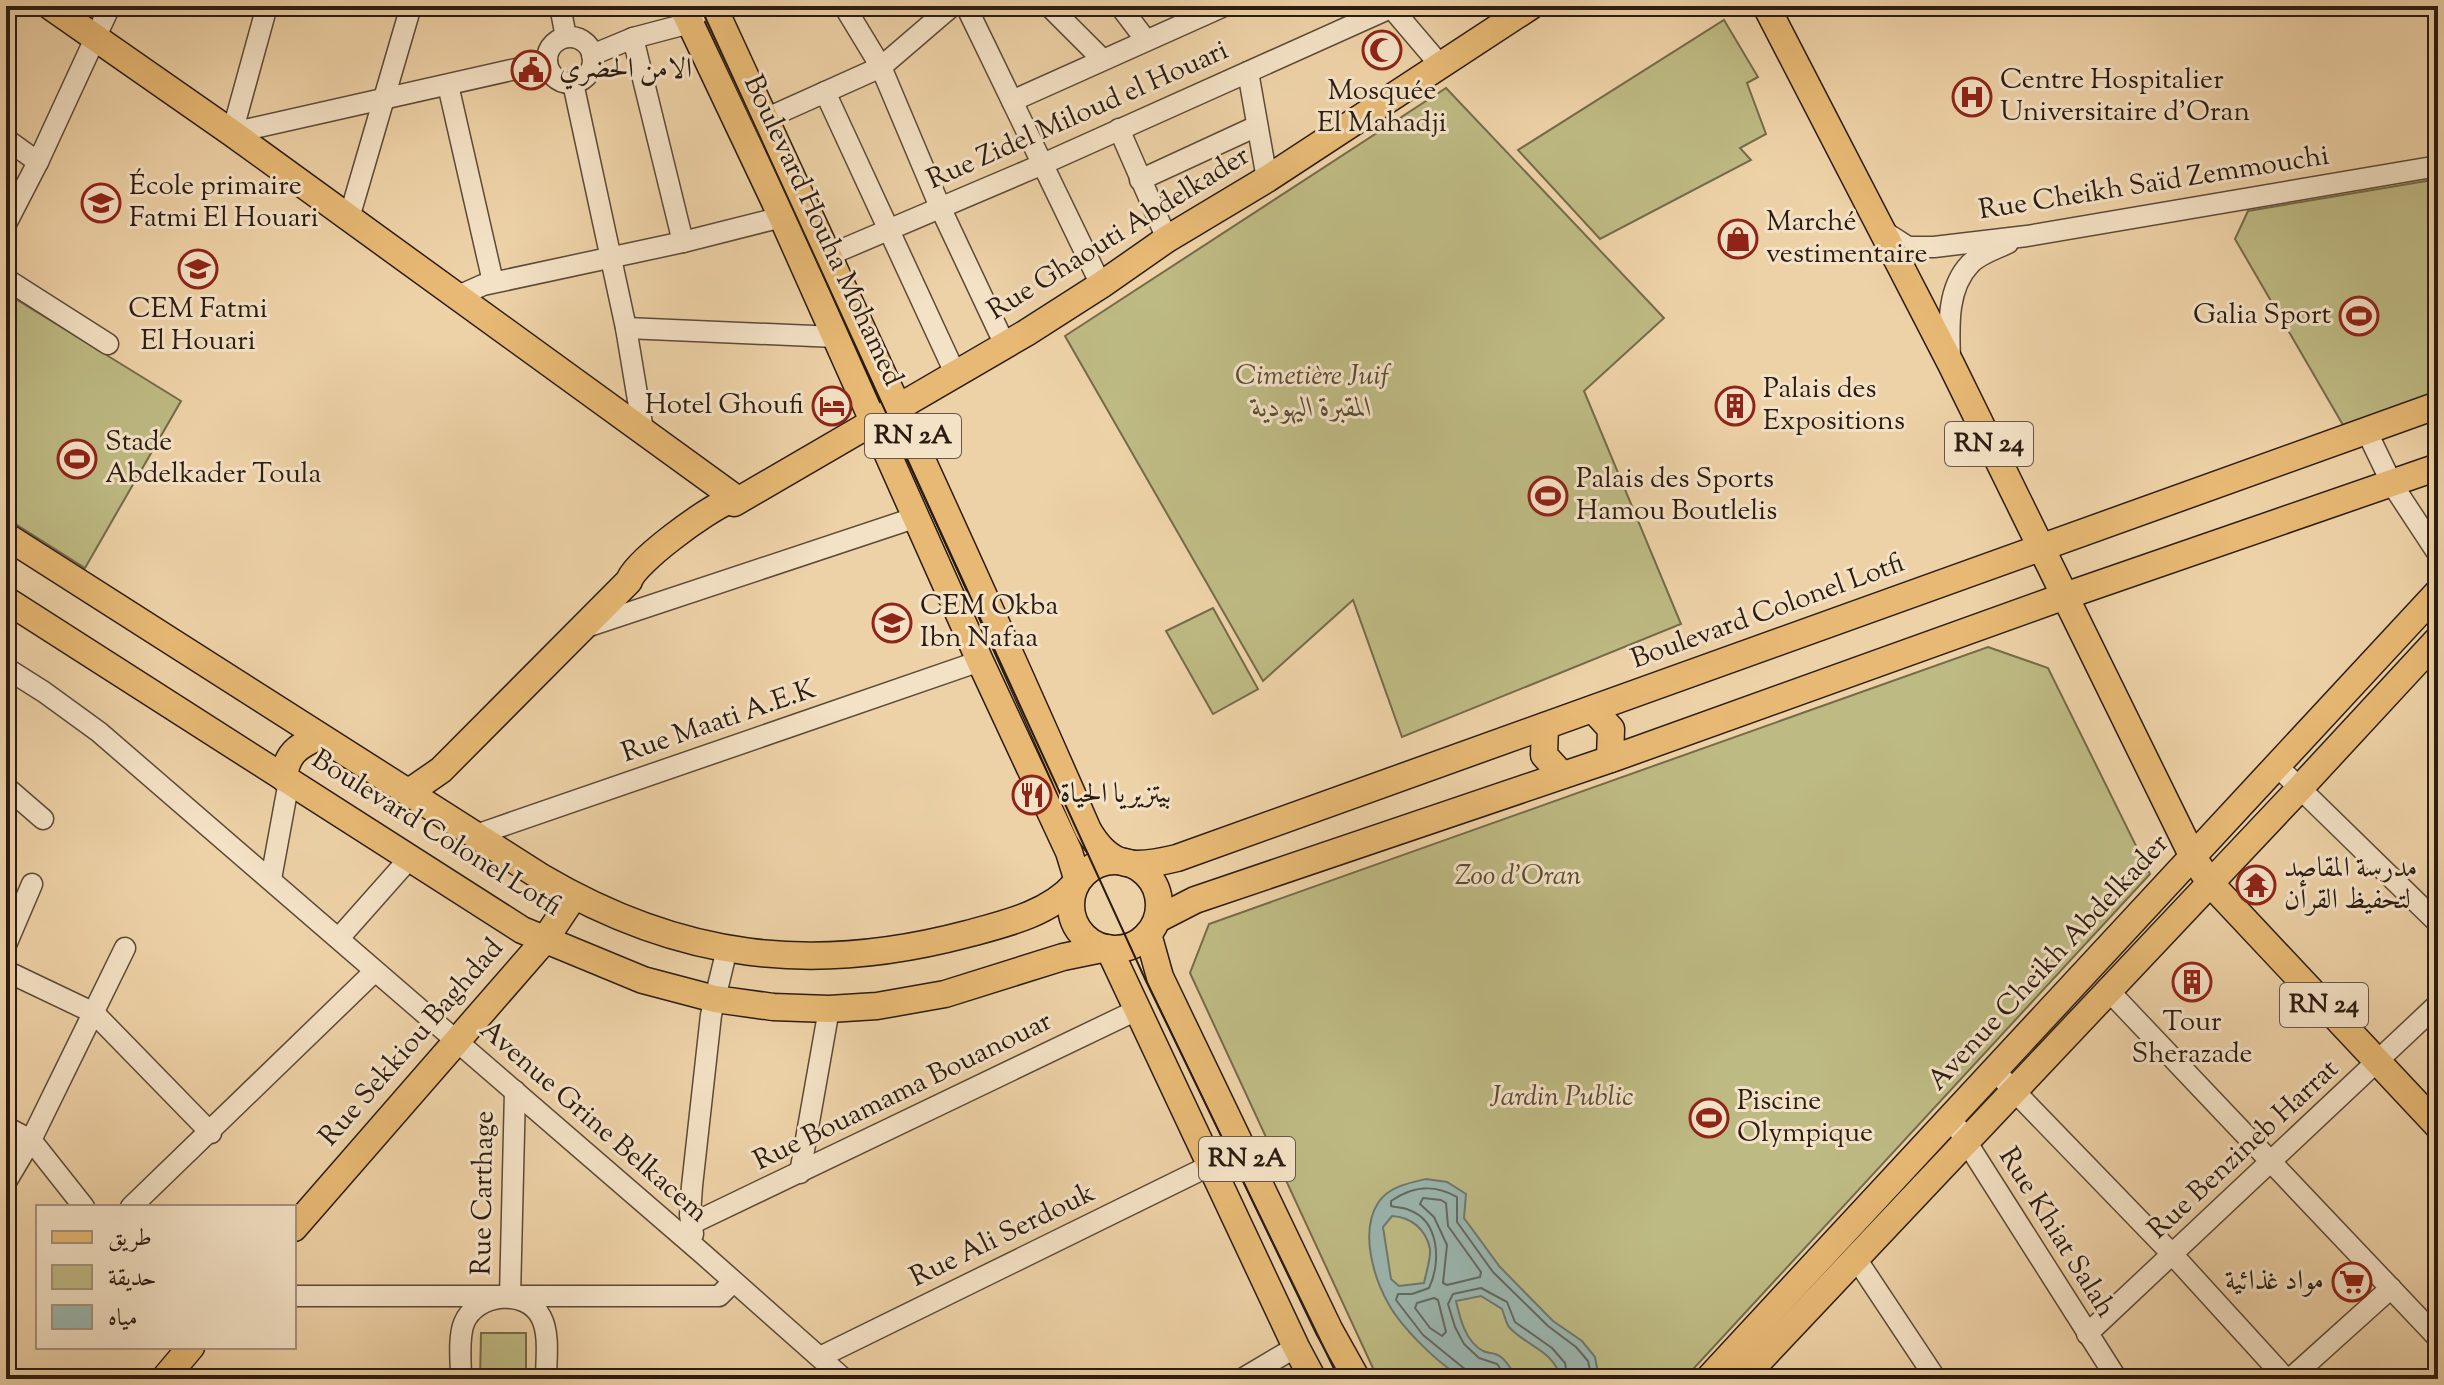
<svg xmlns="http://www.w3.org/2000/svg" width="2444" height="1385" font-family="'Sorts Mill Goudy',Amiri,serif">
  <rect width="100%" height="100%" fill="#eed2a7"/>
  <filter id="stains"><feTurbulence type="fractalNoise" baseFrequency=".0025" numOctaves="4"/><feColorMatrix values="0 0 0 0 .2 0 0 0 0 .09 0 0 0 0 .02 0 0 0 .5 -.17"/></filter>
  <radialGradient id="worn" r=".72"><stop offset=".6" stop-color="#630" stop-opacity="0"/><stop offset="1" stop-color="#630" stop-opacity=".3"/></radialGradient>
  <!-- green -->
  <g fill="#beba83" stroke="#746b4a" stroke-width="2">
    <polygon points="1724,20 1758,77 1747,83 1766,134 1740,148 1751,160 1600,239 1518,150"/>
    <polygon points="1446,88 1664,318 1584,391 1681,624 1402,737 1353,600 1263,681 1065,336"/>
    <polygon points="2438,179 2438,392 2343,425 2235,239 2248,211"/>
    <polygon points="6,293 181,401 85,568 6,518"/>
    <polygon points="1213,608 1258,689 1213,714 1166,631"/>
    <polygon points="1988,647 2048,668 2150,874 1684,1379 1378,1379 1190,973 1209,924"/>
    <polygon points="481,1333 526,1333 526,1379 480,1379"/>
  </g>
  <!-- water -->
  <path fill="#9bb6af" stroke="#6e7870" stroke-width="2" fill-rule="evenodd" d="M1426,1179L1447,1182L1466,1194L1464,1218L1500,1267L1553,1321L1582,1341L1595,1357L1599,1379H1561C1554,1350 1527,1347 1509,1327C1506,1323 1504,1314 1502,1309L1481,1296L1456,1301C1460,1318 1465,1341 1483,1351C1489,1354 1495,1352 1501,1357C1510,1364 1512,1375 1523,1379C1509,1379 1472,1383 1462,1377C1438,1364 1401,1327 1388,1303C1373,1276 1360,1231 1378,1203C1388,1187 1408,1183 1426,1179ZM1392,1216C1411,1217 1426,1229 1430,1249C1431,1258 1426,1273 1424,1283L1399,1286L1391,1279L1383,1227Z"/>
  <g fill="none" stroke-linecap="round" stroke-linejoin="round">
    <!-- shore -->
    <g stroke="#636960" stroke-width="2">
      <polygon points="1423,1198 1441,1200 1446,1203 1448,1226 1481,1272 1480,1277 1447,1285 1443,1283 1447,1245 1434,1217 1420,1204"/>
      <polygon points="1434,1298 1438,1300 1446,1332 1442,1336 1430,1328 1415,1308 1417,1303"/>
      <path d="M1468,1379L1466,1370L1423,1335L1396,1300L1398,1294H1412L1429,1288C1441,1263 1440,1221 1409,1210C1404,1207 1397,1208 1391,1206V1201C1412,1186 1435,1184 1457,1197V1222L1493,1272L1548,1326L1576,1347L1588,1361L1592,1379"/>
      <polyline points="1508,1379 1497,1364 1479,1358 1464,1344 1455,1327 1448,1304 1453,1294 1481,1288 1507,1302 1515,1322 1552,1348 1565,1363 1568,1379"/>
    </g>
    <defs>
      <g id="minor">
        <polyline points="267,6 232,133 547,62"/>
        <polyline points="560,6 566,37"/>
        <polyline points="844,6 881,67 940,207 1005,345"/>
        <polyline points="966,6 1101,285"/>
        <polyline points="1049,6 1102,59"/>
        <polyline points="1120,6 1145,39"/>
        <polyline points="1390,6 1441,66"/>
        <circle cx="570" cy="60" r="23"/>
        <polyline points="633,38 683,242"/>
        <polyline points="592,55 633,38 690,23 698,13"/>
        <polyline points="1248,72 1267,179"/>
        <polyline points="573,83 626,328 643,430"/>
        <polyline points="448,85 493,282"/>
        <polyline points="825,92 955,373"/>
        <polyline points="1012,101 1224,6"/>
        <polyline points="765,119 881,67 952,6"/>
        <polyline points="1119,129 1167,239"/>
        <polyline points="6,139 38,162"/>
        <polyline points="1140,180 1257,126"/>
        <polyline points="349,218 411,6"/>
        <polyline points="6,224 38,162 110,6"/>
        <polyline points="1883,231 1908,247 1934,247 2027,236 2438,166"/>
        <polyline points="827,256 1043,164 1395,6"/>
        <polyline points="6,279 108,344"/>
        <polyline points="456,297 483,285 683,242 782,217"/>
        <polyline points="626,328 836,337"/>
        <path d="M1950,360C1949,329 1946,289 1970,264C1979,254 1996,249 2008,243"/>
        <polyline points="2366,430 2392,484 2438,554"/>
        <polyline points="583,628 917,517"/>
        <polyline points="6,668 44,692 99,732 703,1254 844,1379"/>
        <polyline points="2277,766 2438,923"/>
        <polyline points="6,787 43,819"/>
        <polyline points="476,835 980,661"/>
        <polyline points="271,879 289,781"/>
        <polyline points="339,938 409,859"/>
        <polyline points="6,945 32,884"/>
        <polyline points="6,971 94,1013 211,1133"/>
        <polyline points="2108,990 2438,1338"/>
        <polyline points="1993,1069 2173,1255 2286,1379"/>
        <polyline points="1950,1116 2117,1379"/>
        <polyline points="6,1127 31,1140 84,1207"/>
        <polyline points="800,1173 829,1009"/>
        <polyline points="6,1182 31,1140 125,948"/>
        <polyline points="131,1207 374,972"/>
        <polyline points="691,1224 1139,1009"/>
        <polyline points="693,1234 690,1215 692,1186 711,1015 727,949"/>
        <polyline points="1857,1260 1936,1379"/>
        <polyline points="294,1296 719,1296 733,1282"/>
        <polyline points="510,1296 515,1091"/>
        <polyline points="2087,1334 2438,1004"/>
        <polyline points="820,1357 1211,1165"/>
        <path d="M461,1379C461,1362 458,1338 464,1323C476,1293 526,1288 541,1317C550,1334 546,1360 546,1379"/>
        <polyline points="1242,1379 1296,1347"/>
        <polyline points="2290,1379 2391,1288"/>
      </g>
      <g id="major">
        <polyline points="50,6 232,133 738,500"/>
        <polyline points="682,6 782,217 980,661 1069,852 1077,878"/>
        <path d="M713,6C839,280 967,553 1088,830C1111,870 1135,868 1177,858L2438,405"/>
        <polyline points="1766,6 1951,364 2193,857 2210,883 2438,1126"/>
        <path d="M6,536L541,877C680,959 812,975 967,934C1004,924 1049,914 1075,884"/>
        <polyline points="6,600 522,930 643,980 715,999 773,1007 829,1009 877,1006 945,994 1063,957 1107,948"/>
        <polyline points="1593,709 1611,729 1610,759"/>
        <polyline points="1545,726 1544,755 1562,775"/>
        <path d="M284,778C286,754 298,746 318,737"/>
        <path d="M406,791L415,788L441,770L629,581C634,562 708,509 728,501L734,503L1026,333L1101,285L1167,239L1267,179L1531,6"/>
        <circle cx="1115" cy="905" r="44"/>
        <polyline points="1158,919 1195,900 1614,758 2065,596 2438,467"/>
        <polyline points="1148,934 1160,977 1329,1329 1357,1379"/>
        <polyline points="1109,949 1296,1347 1313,1379"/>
        <polyline points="294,1228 544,941 574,896"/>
        <polyline points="164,1379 191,1347"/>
        <polyline points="1708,1379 2438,592"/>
        <polyline points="1742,1379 2301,787 2438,639"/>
      </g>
    </defs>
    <!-- minor casing -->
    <use href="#minor" stroke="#5c4a37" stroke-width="23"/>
    <!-- major casing -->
    <use href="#major" stroke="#2b1c12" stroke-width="29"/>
    <!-- minor -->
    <use href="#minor" stroke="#f4e2c6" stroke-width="20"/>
    <!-- major -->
    <use href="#major" stroke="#e7b974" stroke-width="26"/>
    <!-- tram -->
    <polyline stroke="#2b1c12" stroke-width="2" points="700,6 1146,981 1339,1379"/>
  </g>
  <!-- icons -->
  <defs>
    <symbol id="mosque-ring" viewBox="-11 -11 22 22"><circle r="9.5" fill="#f4e2c6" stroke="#8f2418" stroke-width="1.5"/><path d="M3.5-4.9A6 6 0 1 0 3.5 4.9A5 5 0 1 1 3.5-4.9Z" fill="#8f2418"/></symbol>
    <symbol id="civic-ring" viewBox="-11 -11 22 22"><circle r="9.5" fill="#f4e2c6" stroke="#8f2418" stroke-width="1.5"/><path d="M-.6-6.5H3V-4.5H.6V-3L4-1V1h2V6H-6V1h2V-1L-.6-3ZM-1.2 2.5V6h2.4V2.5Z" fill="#8f2418"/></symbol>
    <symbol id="hospital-ring" viewBox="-11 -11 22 22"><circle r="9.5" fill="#f4e2c6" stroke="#8f2418" stroke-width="1.5"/><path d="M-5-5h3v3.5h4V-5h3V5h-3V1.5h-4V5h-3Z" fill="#8f2418"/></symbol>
    <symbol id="school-ring" viewBox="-11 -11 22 22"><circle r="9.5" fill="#f4e2c6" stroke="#8f2418" stroke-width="1.5"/><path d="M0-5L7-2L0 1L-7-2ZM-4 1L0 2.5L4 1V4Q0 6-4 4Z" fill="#8f2418"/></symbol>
    <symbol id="shop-ring" viewBox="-11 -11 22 22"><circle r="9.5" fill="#f4e2c6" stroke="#8f2418" stroke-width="1.5"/><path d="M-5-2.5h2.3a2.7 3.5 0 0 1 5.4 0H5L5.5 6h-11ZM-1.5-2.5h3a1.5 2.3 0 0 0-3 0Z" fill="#8f2418"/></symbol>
    <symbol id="stadium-ring" viewBox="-11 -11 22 22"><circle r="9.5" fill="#f4e2c6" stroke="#8f2418" stroke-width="1.5"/><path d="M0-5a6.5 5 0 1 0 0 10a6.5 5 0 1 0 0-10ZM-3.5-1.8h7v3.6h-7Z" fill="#8f2418"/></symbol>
    <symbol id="hotel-ring" viewBox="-11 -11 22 22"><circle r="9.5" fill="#f4e2c6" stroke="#8f2418" stroke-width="1.5"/><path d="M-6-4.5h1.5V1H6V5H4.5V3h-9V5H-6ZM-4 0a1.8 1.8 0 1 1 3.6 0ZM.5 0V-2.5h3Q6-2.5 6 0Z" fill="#8f2418"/></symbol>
    <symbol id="building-ring" viewBox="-11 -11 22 22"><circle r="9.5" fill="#f4e2c6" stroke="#8f2418" stroke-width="1.5"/><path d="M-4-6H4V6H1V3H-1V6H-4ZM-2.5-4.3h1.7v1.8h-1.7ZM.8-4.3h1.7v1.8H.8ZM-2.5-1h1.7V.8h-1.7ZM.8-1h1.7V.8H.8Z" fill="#8f2418"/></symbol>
    <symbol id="restaurant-ring" viewBox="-11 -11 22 22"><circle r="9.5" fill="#f4e2c6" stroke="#8f2418" stroke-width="1.5"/><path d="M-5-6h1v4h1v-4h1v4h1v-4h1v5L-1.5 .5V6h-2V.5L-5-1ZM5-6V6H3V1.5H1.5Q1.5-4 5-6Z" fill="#8f2418"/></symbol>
    <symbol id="temple-ring" viewBox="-11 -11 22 22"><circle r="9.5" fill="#f4e2c6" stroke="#8f2418" stroke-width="1.5"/><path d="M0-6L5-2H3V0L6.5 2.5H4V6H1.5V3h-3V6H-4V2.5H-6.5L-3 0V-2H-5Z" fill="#8f2418"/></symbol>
    <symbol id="supermarket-ring" viewBox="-11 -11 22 22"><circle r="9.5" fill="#f4e2c6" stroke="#8f2418" stroke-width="1.5"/><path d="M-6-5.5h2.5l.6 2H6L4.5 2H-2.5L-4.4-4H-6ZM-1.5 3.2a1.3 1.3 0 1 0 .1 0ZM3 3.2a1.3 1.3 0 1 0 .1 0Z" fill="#8f2418"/></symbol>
  </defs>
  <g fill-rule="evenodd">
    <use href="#mosque-ring" x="1360" y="28" width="44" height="44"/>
    <use href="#civic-ring" x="509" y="48" width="44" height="44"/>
    <use href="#hospital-ring" x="1950" y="75" width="44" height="44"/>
    <use href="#school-ring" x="79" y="181" width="44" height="44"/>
    <use href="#shop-ring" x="1716" y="217" width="44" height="44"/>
    <use href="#school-ring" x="176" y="247" width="44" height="44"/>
    <use href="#stadium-ring" x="2337" y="294" width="44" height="44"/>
    <use href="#hotel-ring" x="810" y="384" width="44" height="44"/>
    <use href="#building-ring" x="1713" y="384" width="44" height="44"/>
    <use href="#stadium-ring" x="55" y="437" width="44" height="44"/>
    <use href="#stadium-ring" x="1526" y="474" width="44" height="44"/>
    <use href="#school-ring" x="870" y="601" width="44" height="44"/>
    <use href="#restaurant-ring" x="1010" y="773" width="44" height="44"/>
    <use href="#temple-ring" x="2234" y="863" width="44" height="44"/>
    <use href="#building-ring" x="2170" y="960" width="44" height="44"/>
    <use href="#stadium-ring" x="1687" y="1096" width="44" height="44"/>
    <use href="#supermarket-ring" x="2330" y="1260" width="44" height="44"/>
  </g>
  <g text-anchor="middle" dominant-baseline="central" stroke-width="6" stroke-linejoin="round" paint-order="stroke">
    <!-- shield labels -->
    <g fill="#f4e2c6" stroke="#675748" stroke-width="2">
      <rect x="865" y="414" width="96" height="44" rx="6"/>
      <rect x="1945" y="422" width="88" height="44" rx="6"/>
      <rect x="2280" y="983" width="88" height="44" rx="6"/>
      <rect x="1199" y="1137" width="96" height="44" rx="6"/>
    </g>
    <g font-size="26" font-weight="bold" fill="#2b1c12">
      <text x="913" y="436">RN 2A</text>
      <text x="1989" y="444">RN 24</text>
      <text x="2324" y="1005">RN 24</text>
      <text x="1247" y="1159">RN 2A</text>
    </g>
    <!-- poi labels -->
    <g font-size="28" fill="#2b1c12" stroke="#f4e2c6" text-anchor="start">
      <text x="559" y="70">الامن الحضري</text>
      <text x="2000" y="81">Centre Hospitalier<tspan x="2000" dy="32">Universitaire d'Oran</tspan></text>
      <text x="1382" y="92" text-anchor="middle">Mosquée<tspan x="1382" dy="32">El Mahadji</tspan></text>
      <text x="129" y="187">École primaire<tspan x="129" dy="32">Fatmi El Houari</tspan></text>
      <text x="1766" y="223">Marché<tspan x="1766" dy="32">vestimentaire</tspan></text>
      <text x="198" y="310" text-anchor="middle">CEM Fatmi<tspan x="198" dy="32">El Houari</tspan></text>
      <text x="2331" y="316" text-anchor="end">Galia Sport</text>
      <text x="1763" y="390">Palais des<tspan x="1763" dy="32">Expositions</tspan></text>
      <text x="804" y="406" text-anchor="end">Hotel Ghoufi</text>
      <text x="105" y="443">Stade<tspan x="105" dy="32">Abdelkader Toula</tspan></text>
      <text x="1576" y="480">Palais des Sports<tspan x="1576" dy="32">Hamou Boutlelis</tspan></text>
      <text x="920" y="607">CEM Okba<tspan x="920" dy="32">Ibn Nafaa</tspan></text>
      <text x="1060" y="795">بيتزيريا الحياة</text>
      <text x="2284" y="869">مدرسة المقاصد<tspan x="2284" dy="32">لتحفيظ القرأن</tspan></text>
      <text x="2192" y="1023" text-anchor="middle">Tour<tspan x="2192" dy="32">Sherazade</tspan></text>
      <text x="1737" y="1102">Piscine<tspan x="1737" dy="32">Olympique</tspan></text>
      <text x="2324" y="1282" text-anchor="end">مواد غذائية</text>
    </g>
    <!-- street labels -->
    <g font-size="28" fill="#2b1c12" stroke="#f4e2c6">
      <text transform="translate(1078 116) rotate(-24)">Rue Zidel Miloud el Houari</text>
      <text transform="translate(2154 184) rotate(-9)">Rue Cheikh Saïd Zemmouchi</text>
      <text transform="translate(822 231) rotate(65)">Boulevard Houha Mohamed</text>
      <text transform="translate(1119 234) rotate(-32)">Rue Ghaouti Abdelkader</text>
      <text transform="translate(1768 612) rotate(-20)">Boulevard Colonel Lotfi</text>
      <text transform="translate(719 722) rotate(-19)">Rue Maati A.E.K</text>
      <text transform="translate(436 834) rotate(32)">Boulevard Colonel Lotfi</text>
      <text transform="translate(2049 963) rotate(-47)">Avenue Cheikh Abdelkader</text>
      <text transform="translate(412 1043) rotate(-49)">Rue Sekkiou Baghdad</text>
      <text transform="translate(903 1092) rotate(-26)">Rue Bouamama Bouanouar</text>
      <text transform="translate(593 1122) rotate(41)">Avenue Grine Belkacem</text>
      <text transform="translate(2244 1150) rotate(-43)">Rue Benzineb Harrat</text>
      <text transform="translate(484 1193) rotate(-89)">Rue Carthage</text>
      <text transform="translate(2056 1233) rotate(58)">Rue Khiat Salah</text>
      <text transform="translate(1003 1236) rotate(-26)">Rue Ali Serdouk</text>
    </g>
    <!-- park labels -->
    <g font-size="28" font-style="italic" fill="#574b34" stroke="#f4e2c6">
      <text x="1312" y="377">Cimetière Juif<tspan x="1312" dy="32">المقبرة اليهودية</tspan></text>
      <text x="1518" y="877">Zoo d'Oran</text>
      <text x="1562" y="1098">Jardin Public</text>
    </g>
  </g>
  <!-- margin -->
  <rect width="2444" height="1385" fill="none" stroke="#eed2a7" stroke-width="32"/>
  <rect x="8" y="8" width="2428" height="1369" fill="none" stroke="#2b1c12" stroke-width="4"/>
  <rect x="16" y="16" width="2412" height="1353" fill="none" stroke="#2b1c12" stroke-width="2"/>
  <!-- legend -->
  <rect x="36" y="1205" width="260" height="144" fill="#f4e2c6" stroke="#a4937e" stroke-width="2"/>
  <rect x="52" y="1231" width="40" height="12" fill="#e7b974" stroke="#a4937e" stroke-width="2"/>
  <text x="108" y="1245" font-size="24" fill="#2b1c12">طريق</text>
  <rect x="52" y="1265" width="40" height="24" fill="#beba83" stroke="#a4937e" stroke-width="2"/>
  <text x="108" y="1285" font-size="24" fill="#2b1c12">حديقة</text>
  <rect x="52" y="1305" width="40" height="24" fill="#9bb6af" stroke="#a4937e" stroke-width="2"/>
  <text x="108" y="1325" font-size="24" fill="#2b1c12">مياه</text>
  <rect width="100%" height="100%" filter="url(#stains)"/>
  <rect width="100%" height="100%" fill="url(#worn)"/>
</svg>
